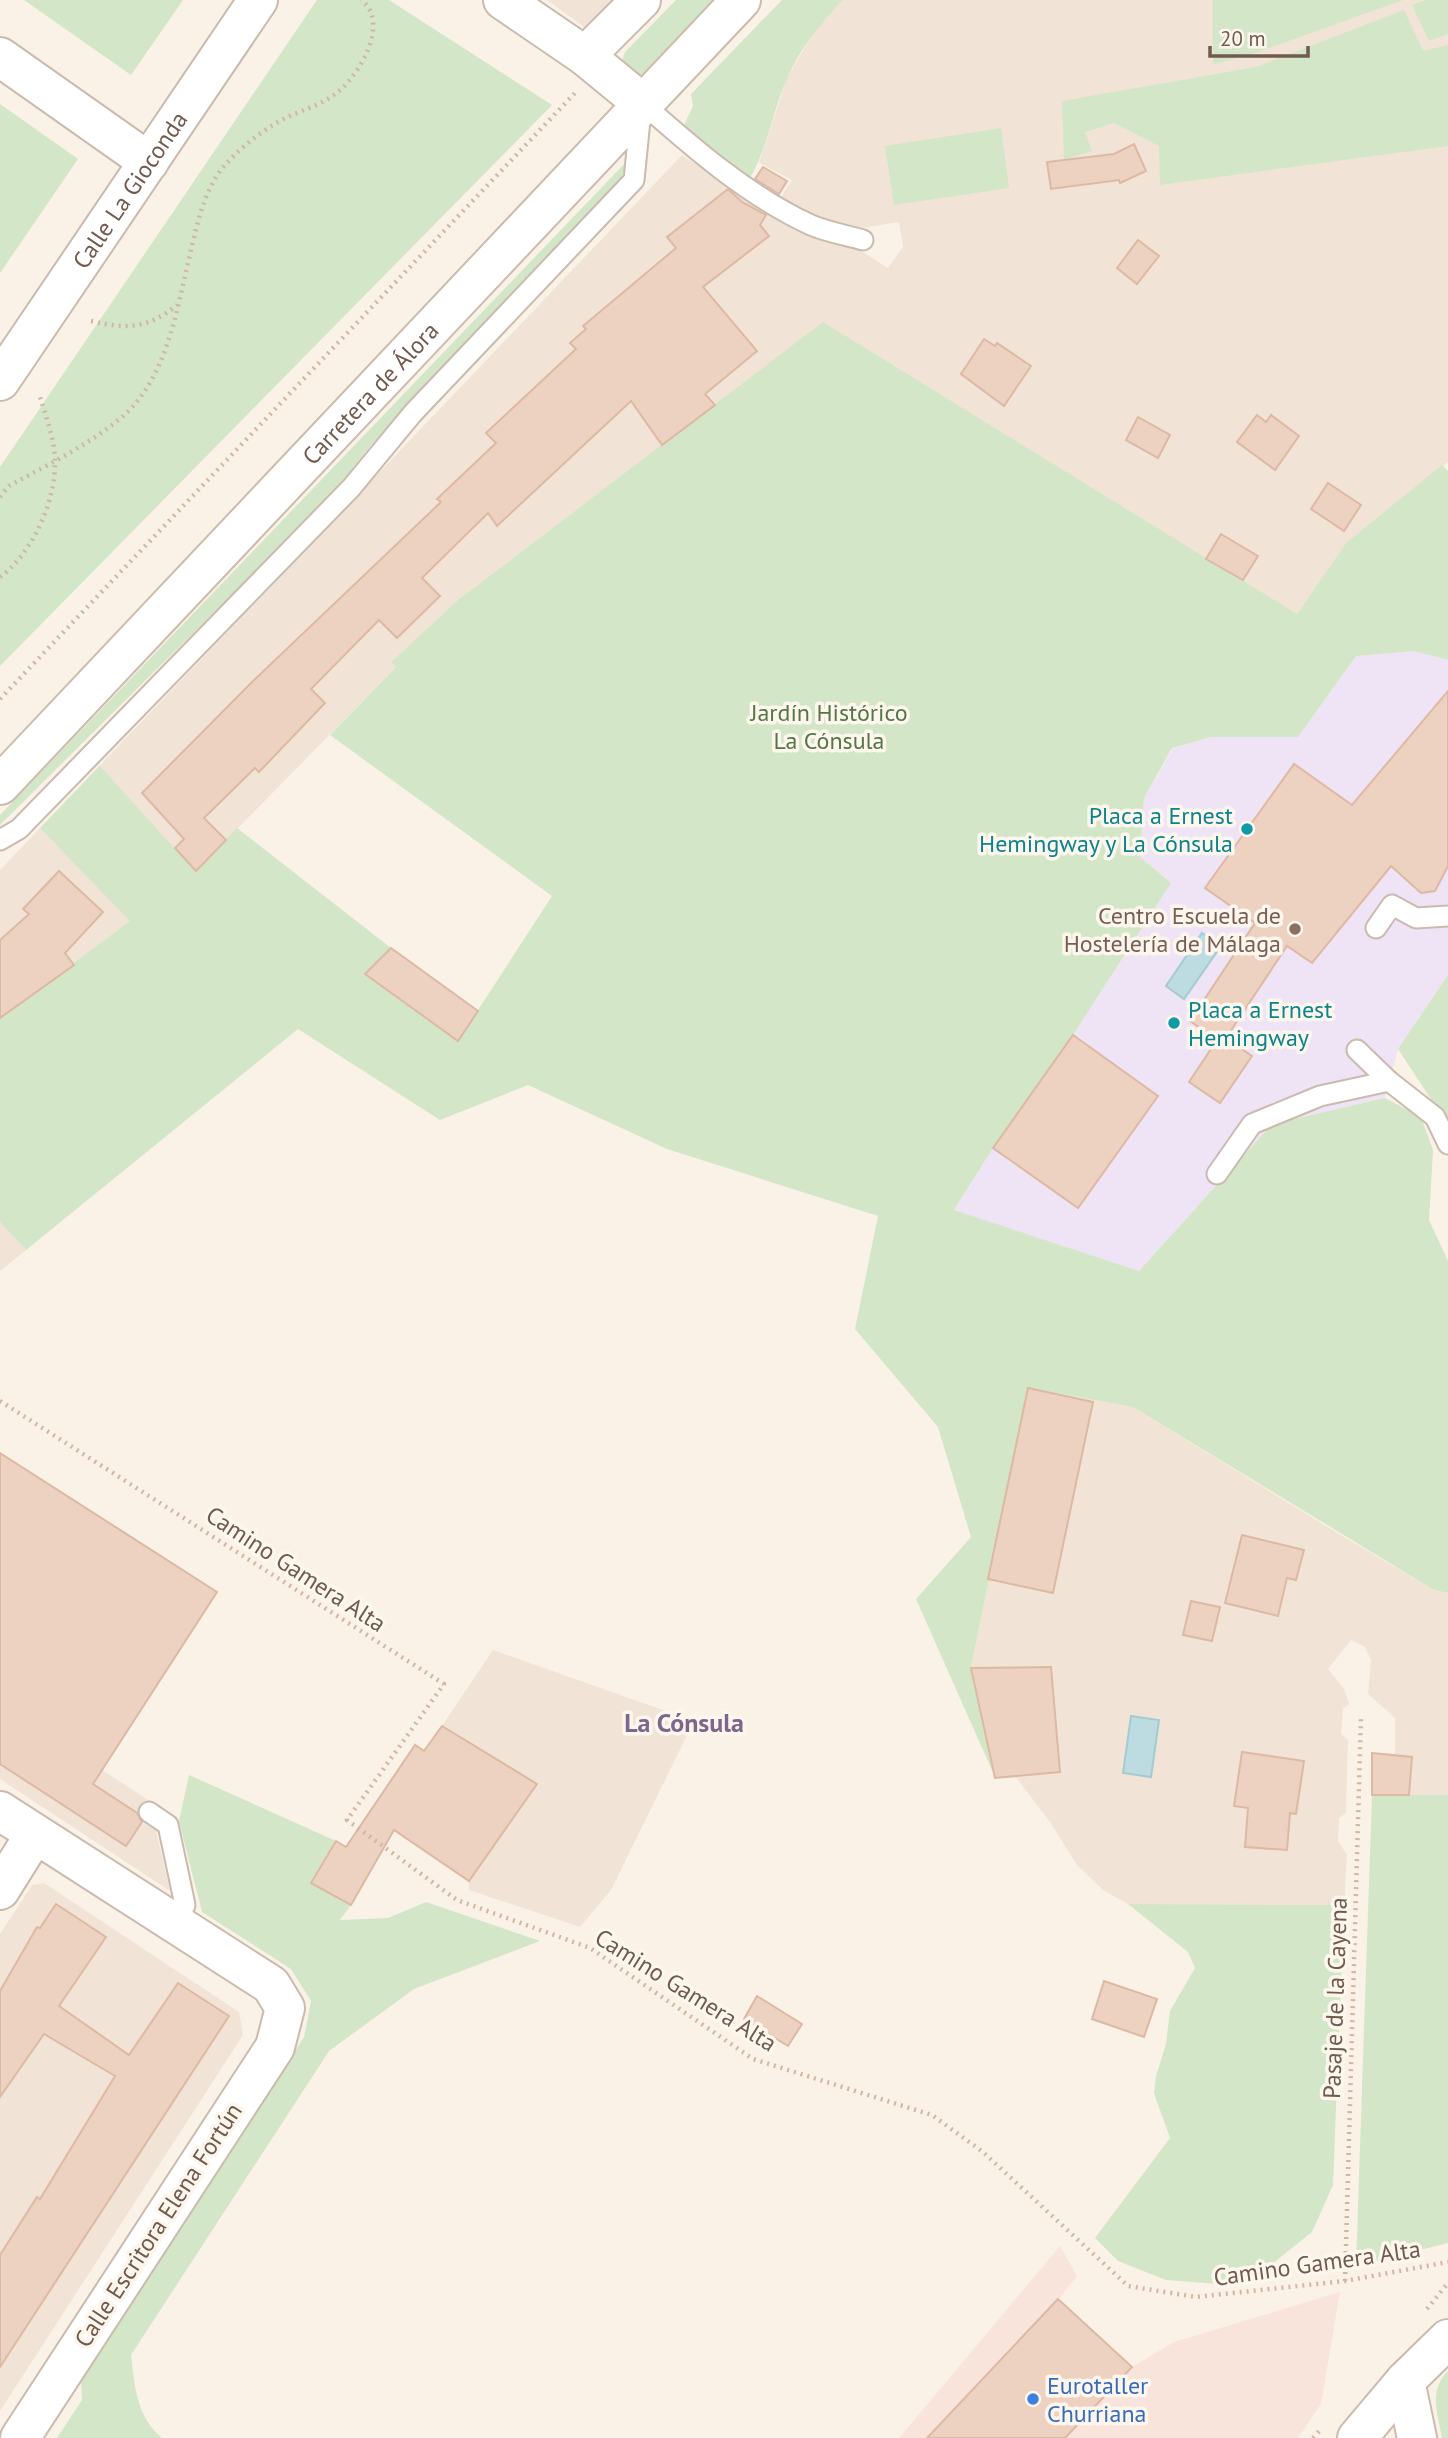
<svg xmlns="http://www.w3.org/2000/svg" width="1448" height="2438" font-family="'PT Sans',sans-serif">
  <rect width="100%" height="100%" fill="#faf2e7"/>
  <!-- residential -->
  <g fill="#f1e4d6">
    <polygon points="547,0 622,0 591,32"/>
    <polygon points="843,0 1448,0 1448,462 1346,543 1297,614 823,323 458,600 391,662 396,667 196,871 54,981 0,1018 0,870 682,155 731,187 856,248 888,268 903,247 899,222 850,230 813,219 779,200 792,180 759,163 787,78 816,28"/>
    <polygon points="0,1222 26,1250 0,1271"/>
    <polygon points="1028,1388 1133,1407 1344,1537 1434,1590 1448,1593 1448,1795 1372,1795 1372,1753 1395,1754 1395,1718 1368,1694 1371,1660 1365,1647 1351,1640 1328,1669 1344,1689 1349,1704 1343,1709 1341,1734 1348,1740 1346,1813 1339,1818 1338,1841 1347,1855 1344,1905 1128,1904 1103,1890 1077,1865 1050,1822 1015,1776 995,1778 971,1667"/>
    <polygon points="493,1650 694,1721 611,1890 580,1927 469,1890 469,1881 432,1855 415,1745 425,1751"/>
    <polygon points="0,1704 153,1803 142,1822 156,1831 170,1891 0,1779"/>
    <polygon points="44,1883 239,2012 243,2035 0,2411 0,1934 32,1885"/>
  </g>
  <!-- commercial -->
  <polygon fill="#f9e4dc" points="1060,2246 1077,2276 1059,2299 1132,2367 1174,2342 1340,2292 1321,2404 1298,2438 899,2438"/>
  <!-- education -->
  <polygon fill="#efe3f6" points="1414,651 1448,660 1448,975 1398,1049 1385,1098 1272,1124 1139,1271 954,1211 993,1148 1073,1035 1171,883 1140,857 1144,798 1173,748 1211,737 1298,737 1356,656"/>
  <!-- green -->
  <g fill="#d3e6c7">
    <polygon points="24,0 183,0 131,75"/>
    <polygon points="317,0 389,0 552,105 0,666 0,467"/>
    <polygon points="676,0 720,0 646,78 633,80 621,63 625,52"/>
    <path d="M782,0H843C821,23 800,48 787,79C772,112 768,148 749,180L684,125L693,106L691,94Z"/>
    <polygon points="1213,0 1403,0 1250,55 1213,64"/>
    <polygon points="1426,0 1448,0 1448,34 1429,41 1412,5"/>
    <polygon points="1404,10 1423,51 1448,45 1448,146 1160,185 1159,146 1114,123 1085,132 1092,151 1064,160 1062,101 1256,67"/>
    <polygon points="0,104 78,159 0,273"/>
    <polygon points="1001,128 1009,188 894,205 885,146"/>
    <polygon points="629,159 620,180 370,446 327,500 0,825 0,815"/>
    <polygon points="823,322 1297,614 1346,543 1442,465 1448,471 1448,660 1414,651 1356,656 1298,737 1211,737 1172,748 1144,798 1140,857 1171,883 1073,1035 993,1148 954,1210 1139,1271 1272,1124 1385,1098 1421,1117 1433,1150 1429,1220 1448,1261 1448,1593 1434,1590 1133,1407 1028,1388 971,1667 995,1777 916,1599 971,1537 938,1427 855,1329 878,1216 667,1149 528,1085 440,1120 298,1029 26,1250 0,1222 0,1018 130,921 40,828 100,766 195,871 237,828 391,948 365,974 458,1041 552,896 330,735 396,667 391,662 458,600"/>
    <polygon points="1448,975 1448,1125 1398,1049"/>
    <path d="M189,1775L336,1841L312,1883L351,1905L340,1920L388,1918L426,1902L540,1941L414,1989L329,2051L131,2355C135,2387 136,2416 162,2438H57L82,2400L81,2380L304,2037L311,2001L291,1969L202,1912L179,1821Z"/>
    <polygon points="1372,1795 1448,1795 1448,2243 1356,2266"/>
    <polygon points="1128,1904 1344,1905 1333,2185 1312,2232 1272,2264 1231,2285 1166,2280 1118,2261 1095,2238 1170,2138 1154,2093 1156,2076 1166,2044 1170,2011 1195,1968 1188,1952"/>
    <path d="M1448,2371V2438H1442C1438,2413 1428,2391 1448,2371Z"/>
  </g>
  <!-- water -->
  <g fill="#bddce2" stroke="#a4cbd2" stroke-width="2">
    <polygon points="1202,933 1221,946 1184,999 1166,986"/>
    <polygon points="1131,1716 1159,1720 1151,1777 1123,1773"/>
  </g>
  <!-- building -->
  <g fill="#edd2c1" stroke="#ddb9a3" stroke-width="2">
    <polygon points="1134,144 1146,171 1120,183 1119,180 1051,189 1047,162 1114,154"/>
    <polygon points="763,167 787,181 779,194 755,179"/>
    <polygon points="728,189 742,202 766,215 760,225 769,236 703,287 757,351 705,394 715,405 662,445 631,401 497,526 488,513 422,578 440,596 397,638 379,620 311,689 325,703 259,772 255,768 204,818 226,840 196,871 175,848 184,839 142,793 252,682 441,502 437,499 496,443 486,433 576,349 570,343 586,329 583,326 676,248 667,237"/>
    <polygon points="1138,240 1159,256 1137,284 1117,268"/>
    <polygon points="984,339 995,346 997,343 1031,366 1004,406 961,374"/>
    <polygon points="1257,415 1266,422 1271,415 1299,436 1275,470 1237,442"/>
    <polygon points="1138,417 1170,435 1158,458 1126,440"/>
    <polygon points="1328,483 1361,505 1344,531 1311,509"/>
    <polygon points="1221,534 1258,556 1243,580 1206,559"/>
    <polygon points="1448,691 1448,866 1435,891 1421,893 1391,866 1312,963 1287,946 1226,1038 1252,1056 1220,1103 1189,1082 1217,1040 1190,1021 1255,923 1205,888 1294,764 1352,805"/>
    <polygon points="59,871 103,912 65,953 74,965 0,1018 0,940 29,914 23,909"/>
    <polygon points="391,948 478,1011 458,1041 365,974"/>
    <polygon points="1073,1035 1158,1096 1078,1208 993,1148"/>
    <polygon points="1028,1388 1093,1402 1053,1593 988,1579"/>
    <polygon points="0,1453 217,1592 93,1784 137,1813 142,1822 126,1846 0,1764"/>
    <polygon points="1242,1535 1304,1550 1296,1580 1287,1578 1278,1616 1225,1603"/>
    <polygon points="1191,1601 1220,1607 1212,1641 1183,1635"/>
    <polygon points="1051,1667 1060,1772 995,1778 971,1668"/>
    <polygon points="442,1726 537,1784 469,1881 394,1830 351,1905 311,1883 336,1841 346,1847 415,1745 424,1751"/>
    <polygon points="1242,1752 1304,1761 1296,1814 1290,1813 1287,1850 1245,1847 1248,1808 1234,1806"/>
    <polygon points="1372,1753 1412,1757 1409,1795 1372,1795"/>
    <polygon points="56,1904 106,1937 59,2006 129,2055 178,1983 229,2016 0,2367 0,2255 37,2197 40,2199 115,2076 44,2034 0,2097 0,1991 37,1927 40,1928"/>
    <polygon points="1104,1981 1157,1999 1144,2037 1092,2019"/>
    <polygon points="757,1996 802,2024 788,2046 744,2019"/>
    <polygon points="1058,2299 1132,2367 1065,2438 927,2438"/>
  </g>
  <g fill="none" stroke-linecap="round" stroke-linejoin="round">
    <defs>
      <g id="service">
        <path d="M641,102C693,148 748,196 811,225C827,232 846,235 863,240"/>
        <polyline points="0,840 19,829 351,488 413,413 634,180 641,110"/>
        <polyline points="1376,928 1392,905 1416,918 1448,916"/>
        <polyline points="1357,1050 1389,1081 1435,1117 1448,1144"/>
        <polyline points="1217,1174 1252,1124 1320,1096 1389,1081"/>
        <polyline points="149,1812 168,1825 185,1905 177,1924"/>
      </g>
      <g id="minor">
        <polyline points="503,0 585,56 641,102"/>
        <polyline points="585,56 641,0"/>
        <polyline points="0,57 149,162"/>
        <path id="s1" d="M0,381L258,0"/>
        <polyline points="0,1811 271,1985 285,2008 275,2047 20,2438"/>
        <polyline points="0,1890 35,1834"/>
        <polyline points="1405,2381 1417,2438"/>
        <polyline points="1357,2438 1405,2381 1448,2339"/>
      </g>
      <g id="secondary">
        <path id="s2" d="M0,785L741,0"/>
      </g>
    </defs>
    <!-- service casing -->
    <use href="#service" stroke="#cbbaae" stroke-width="23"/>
    <!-- minor casing -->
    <use href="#minor" stroke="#cbbaae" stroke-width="42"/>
    <!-- secondary casing -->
    <use href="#secondary" stroke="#cdbbac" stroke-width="42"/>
    <!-- path -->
    <g stroke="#d1b6a4" stroke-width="4.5" stroke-dasharray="2 5" stroke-linecap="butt">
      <path d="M91,321C127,330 149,328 177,305"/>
      <path d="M0,497L9,486C47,465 89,445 122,417C165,380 176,315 188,263C196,230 202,192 225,165C240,148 259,133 278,122C299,110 320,107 339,91C361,73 390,21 361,0"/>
      <path d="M0,577C32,554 56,501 55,461C55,441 46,416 40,397"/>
      <polyline points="0,699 575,93"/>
      <polyline points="0,1401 444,1684 347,1820 457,1900 590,1948 753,2059 932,2115 983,2152 1128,2286 1196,2297 1345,2281 1448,2262"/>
      <polyline points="1345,2281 1361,1715"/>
      <polyline points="1427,2309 1448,2283"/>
      <polyline points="1313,2438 1322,2428"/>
    </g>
    <!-- service -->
    <use href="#service" stroke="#fff" stroke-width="19"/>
    <!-- minor -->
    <use href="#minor" stroke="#fff" stroke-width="38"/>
    <!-- secondary -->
    <use href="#secondary" stroke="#fff" stroke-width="38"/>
  </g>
  <!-- markers -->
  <g fill="#0f9aa8" stroke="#fdf6ed" stroke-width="2.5">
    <circle cx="1247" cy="829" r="7"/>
    <circle cx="1174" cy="1023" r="7"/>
  </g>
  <circle fill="#8d6e63" stroke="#fdf6ed" stroke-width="2.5" cx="1295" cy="929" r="7"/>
  <circle fill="#3f7fe0" stroke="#fdf6ed" stroke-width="2.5" cx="1033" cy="2399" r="7"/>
  <g text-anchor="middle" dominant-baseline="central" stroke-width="7" stroke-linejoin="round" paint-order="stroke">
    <!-- street labels -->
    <g font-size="24" fill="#715a4e" stroke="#fdf6ed">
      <text stroke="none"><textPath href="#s1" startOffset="231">Calle La Gioconda</textPath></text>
      <text stroke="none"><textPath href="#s2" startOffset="539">Carretera de Álora</textPath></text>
      <text transform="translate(296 1569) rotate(33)">Camino Gamera Alta</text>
      <text transform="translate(686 1990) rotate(32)">Camino Gamera Alta</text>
      <text transform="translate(1335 1998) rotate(-88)">Pasaje de la Cayena</text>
      <text transform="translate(158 2225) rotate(-57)">Calle Escritora Elena Fortún</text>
      <text transform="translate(1317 2263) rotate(-8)">Camino Gamera Alta</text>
    </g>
    <!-- park labels -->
    <g font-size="24" fill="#557647" stroke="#fdf6ed">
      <text x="829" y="712">Jardín Histórico<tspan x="829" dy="28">La Cónsula</tspan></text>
    </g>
    <!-- culture labels -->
    <g font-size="24" fill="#0d838f" stroke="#fdf6ed" text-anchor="end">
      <text x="1233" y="815">Placa a Ernest<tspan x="1233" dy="28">Hemingway y La Cónsula</tspan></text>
      <text x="1188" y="1009" text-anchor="start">Placa a Ernest<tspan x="1188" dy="28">Hemingway</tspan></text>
    </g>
    <!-- education labels -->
    <g font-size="24" fill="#785e54" stroke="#fdf6ed" text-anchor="end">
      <text x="1281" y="915">Centro Escuela de<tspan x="1281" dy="28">Hostelería de Málaga</tspan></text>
    </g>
    <!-- shop labels -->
    <g font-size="24" fill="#366cbe" stroke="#fdf6ed" text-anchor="start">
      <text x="1047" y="2385">Eurotaller<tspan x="1047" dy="28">Churriana</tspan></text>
    </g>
    <!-- neighbourhood labels -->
    <g font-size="26" font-weight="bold" fill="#7f668d" stroke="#fdf6ed">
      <text x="684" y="1722">La Cónsula</text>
    </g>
  </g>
  <!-- scale -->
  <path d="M1210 46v10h98v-10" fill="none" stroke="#715a4e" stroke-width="3.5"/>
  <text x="1220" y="46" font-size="21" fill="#715a4e" stroke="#fdf6ed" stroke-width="5" paint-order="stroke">20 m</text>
</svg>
